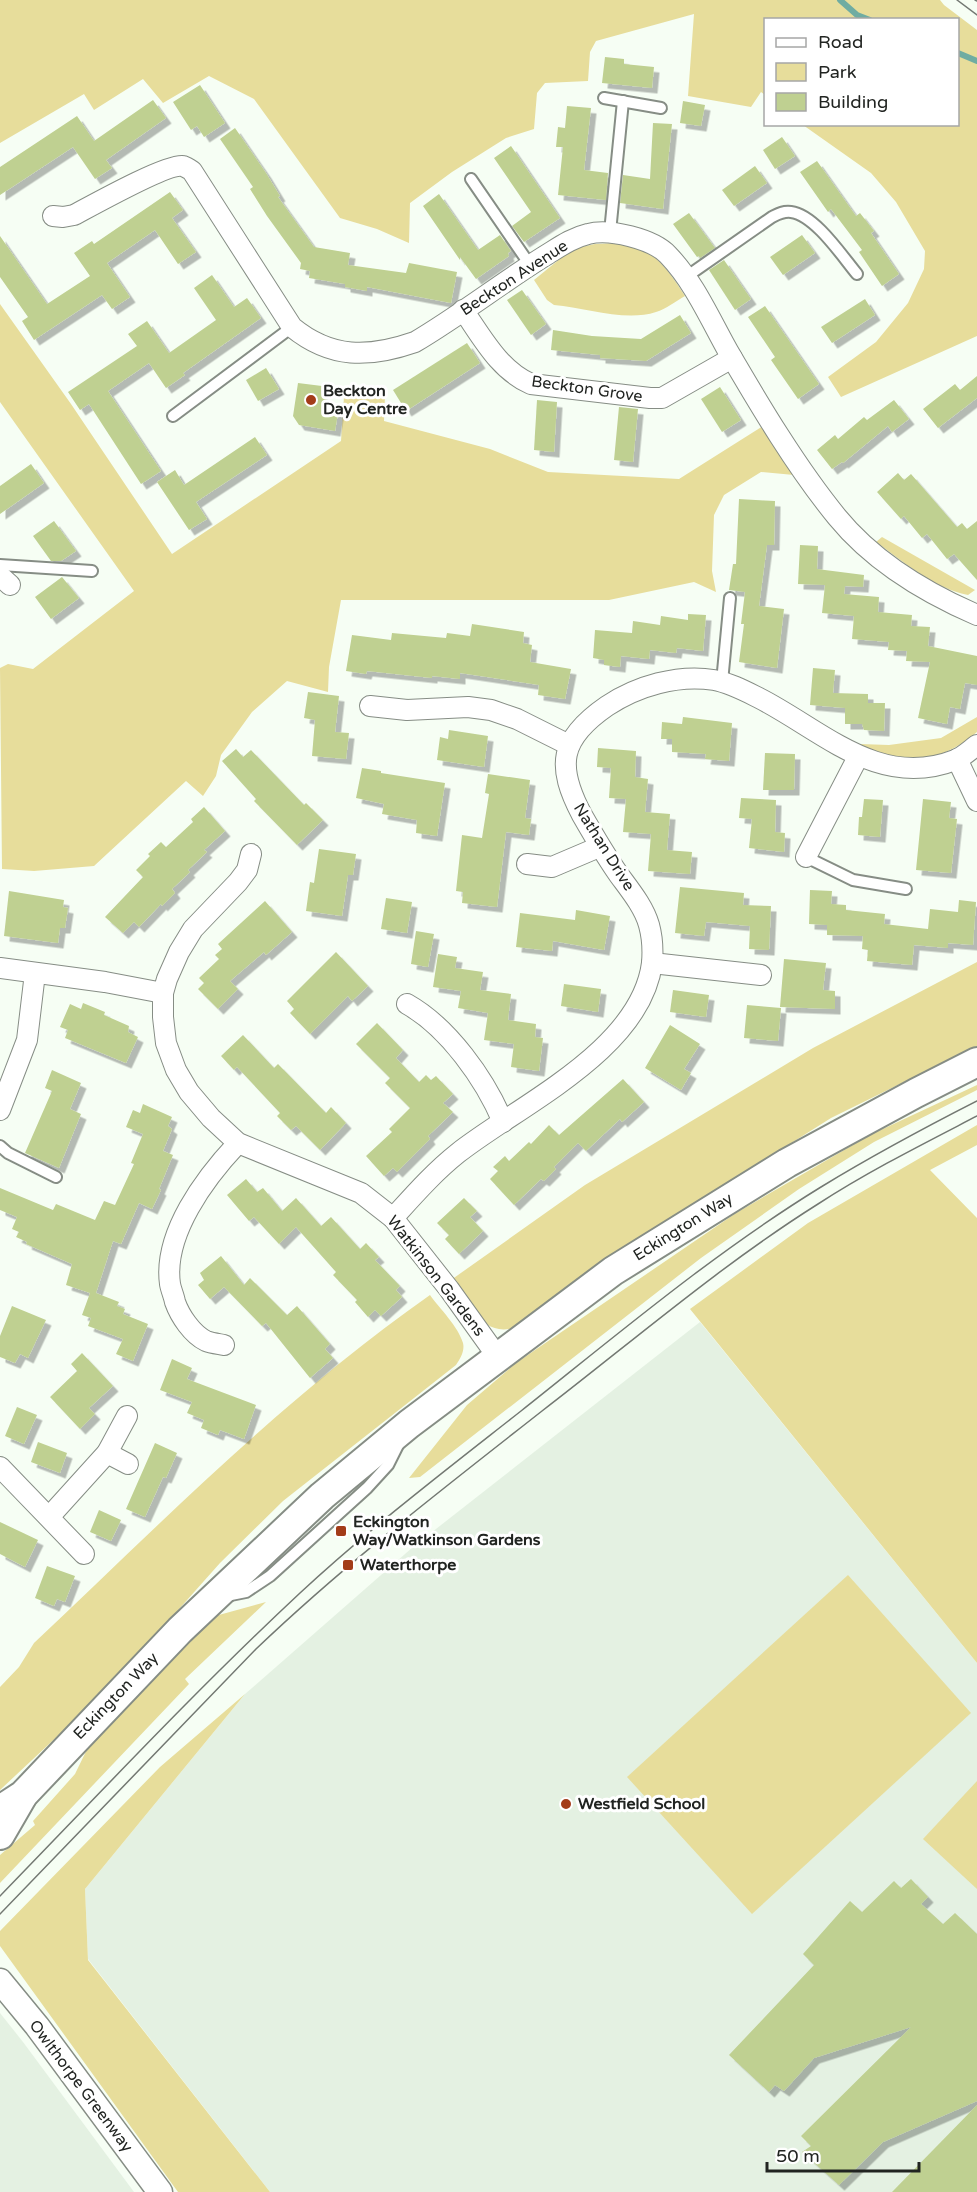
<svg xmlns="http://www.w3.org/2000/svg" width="977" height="2192" font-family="'Varela Round',sans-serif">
  <defs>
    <filter id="shadow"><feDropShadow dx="5.5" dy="5.5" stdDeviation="0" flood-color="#0004"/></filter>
  </defs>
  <rect width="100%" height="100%" fill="#f6fef4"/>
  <!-- built -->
  <g fill="#e4f1e2">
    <polygon points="700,1322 977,1663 977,2192 270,2192 88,1959 85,1889 245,1694 413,1547"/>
    <polygon points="0,2013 23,2042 134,2192 0,2192"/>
  </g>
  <!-- green -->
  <g fill="#e7dd9b">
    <polygon points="0,0 940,0 944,5 977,30 977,336 841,397 828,377 876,342 908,303 924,269 925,251 896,202 871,173 803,125 958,124 958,20 766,20 765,95 761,92 751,107 688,96 694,14 596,41 590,52 588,81 545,83 537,93 534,129 506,138 452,172 410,203 409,243 377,229 340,218 254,99 209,76 163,103 143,79 94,110 84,94 0,143"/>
    <path d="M618,243C625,245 635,246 642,249C661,258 674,279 685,296C676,301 666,309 656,312C626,322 586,308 554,305L547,300L534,280L572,249L595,244Z"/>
    <polygon points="0,304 71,404 172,554 341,441 344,397 385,395 384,421 490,449 548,472 679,479 763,426 794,475 761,472 724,495 714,515 712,571 716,592 694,582 609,600 341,600 329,667 328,692 287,681 252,712 221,755 216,776 203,796 186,781 94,866 34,871 2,869 0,668 8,664 33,669 134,591 0,402"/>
    <path d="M882,537L975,590L968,595C933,588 904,562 876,542Z"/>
    <path d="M977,717V732C951,755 915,767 881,755C874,753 867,748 860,744L889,745L941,738Z"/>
    <path d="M977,962V1046L831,1118L626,1247L526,1320C521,1323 515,1328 509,1329C481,1334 465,1299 451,1280L585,1185L813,1048Z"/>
    <polygon points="977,1085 977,1090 874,1142 799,1189 701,1258 420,1477 409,1478 467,1405 516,1363 736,1213 870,1135"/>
    <polygon points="977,1125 977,1145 930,1170 977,1218 977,1663 690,1309 808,1223"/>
    <path d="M430,1295C440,1309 458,1326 463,1343C465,1351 460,1359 456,1365L283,1501L220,1563L139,1654L63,1731L0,1790V1687L19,1667L34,1643C161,1523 286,1396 430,1295Z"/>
    <polygon points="848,1575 971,1713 752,1914 627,1777"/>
    <polygon points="266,1602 185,1679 189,1684 0,1883 0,1855 35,1825 33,1821 75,1774 94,1735 208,1618"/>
    <polygon points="245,1694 85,1889 88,1960 270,2192 178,2192 0,1946 0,1931 160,1767"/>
    <polygon points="977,1781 977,1889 923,1839"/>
  </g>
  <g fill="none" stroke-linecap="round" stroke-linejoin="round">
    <!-- stream -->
    <g stroke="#6faca2" stroke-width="6">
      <polyline points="840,0 857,15 870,20"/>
      <polyline points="958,53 977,61"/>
    </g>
  </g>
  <!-- building -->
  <g fill="#bfd091" filter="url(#shadow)">
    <polygon points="605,57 624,59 624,64 654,67 652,88 602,83"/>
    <polygon points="200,85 225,123 204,137 197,126 191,130 173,102"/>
    <polygon points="153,100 166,118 106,160 112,168 95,179 73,147 0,195 0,167 77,116 94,141"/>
    <polygon points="683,101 705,105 701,126 680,123"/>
    <polygon points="567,106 591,108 584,170 608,173 606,200 558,195 563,147 556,147 558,127 565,128"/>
    <polygon points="653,123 672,124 663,209 620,203 623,175 650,179"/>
    <polygon points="235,128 266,173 280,196 278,197 314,247 350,253 348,265 406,273 409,263 457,272 451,303 367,287 367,291 345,287 345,284 309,278 310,271 300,269 301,263 267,216 250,189 253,187 220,139"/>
    <polygon points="782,137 795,156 775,169 763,150"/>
    <polygon points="511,146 560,218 524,242 512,226 531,212 494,158"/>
    <polygon points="817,161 856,216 860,213 874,231 871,233 899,274 882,286 859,252 862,250 831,209 828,212 800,172"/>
    <polygon points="755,166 767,183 734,206 722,190"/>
    <polygon points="170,192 183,210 172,218 196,252 178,264 155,230 107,263 130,297 112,309 102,295 34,340 22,321 28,317 0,277 0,236 47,304 90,276 74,253 92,241 94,244"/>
    <polygon points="439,194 478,250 500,235 511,251 508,253 509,256 476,279 460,257 460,260 423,206"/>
    <polygon points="689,213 715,248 700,258 699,256 697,257 673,224"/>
    <polygon points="802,235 815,253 783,275 770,257"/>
    <polygon points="724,260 751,299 735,310 709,270"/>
    <polygon points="212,275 234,307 247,298 261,318 183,373 185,375 166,388 149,363 108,391 161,471 141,484 89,404 80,410 68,392 137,346 128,334 147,321 169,353 216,320 194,288"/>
    <polygon points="522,290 546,324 531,335 507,300"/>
    <polygon points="865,299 875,315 832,343 821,327"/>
    <polygon points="765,306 819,384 798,399 771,360 775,357 748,317"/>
    <polygon points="680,315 691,333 646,361 600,358 600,355 551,350 553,330 592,336 641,339"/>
    <polygon points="467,343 480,363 406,411 393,390"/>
    <polygon points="266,368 279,389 258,401 246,380"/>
    <polygon points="977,376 977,398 938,428 923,409 955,384 960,390"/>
    <polygon points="298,383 322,386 321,393 333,408 339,407 335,431 299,425 293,416"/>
    <polygon points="720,387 741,420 722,432 701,399"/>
    <polygon points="537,400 557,402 554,452 534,450"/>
    <polygon points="894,400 909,419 892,432 888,426 843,463 842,462 832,469 817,450 835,435 838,439 864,417 867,420"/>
    <polygon points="619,407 638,409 633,462 614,460"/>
    <polygon points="255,437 267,455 196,502 207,519 189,530 157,482 175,470 184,485"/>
    <polygon points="31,464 44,483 0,514 0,486"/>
    <polygon points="898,473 904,480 911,474 957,527 962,523 967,529 977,521 977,580 954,554 947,559 927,534 922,538 904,516 901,519 877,492"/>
    <polygon points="739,499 775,501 774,545 767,545 759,606 784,609 777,668 739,662 744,624 741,624 745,592 729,590 733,564 736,564"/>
    <polygon points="54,521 76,551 61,561 51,561 33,536"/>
    <polygon points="800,545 818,546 817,569 864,575 863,587 845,586 844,594 879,597 878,612 912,615 911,626 930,627 928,646 977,656 977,685 965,683 960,709 950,707 947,724 918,718 930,662 906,661 907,651 888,650 889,642 852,639 854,616 822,613 825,585 798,584"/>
    <polygon points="62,577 79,598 51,619 35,597"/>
    <polygon points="688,614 706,615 703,651 677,648 676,653 650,650 649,659 621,656 620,667 604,665 604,660 593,658 595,630 632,633 633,621 660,625 661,616 688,620"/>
    <polygon points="472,624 524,632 523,643 532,645 530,662 571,669 565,699 538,695 539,685 487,677 460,673 460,679 432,676 432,678 367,671 366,674 346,671 352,635 391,640 392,633 446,638 447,633 470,636"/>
    <polygon points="813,668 835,670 833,693 868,694 868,703 885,703 884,731 864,730 862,724 845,724 845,708 810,705"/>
    <polygon points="308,692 339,696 335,732 349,733 346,759 312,756 315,720 304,718"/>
    <polygon points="683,717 732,723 729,761 705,759 706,754 672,752 672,739 661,739 662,722 682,724"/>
    <polygon points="449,730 488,736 484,767 437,760 440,737 448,739"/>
    <polygon points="598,748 636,751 635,777 648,779 645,812 670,814 667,850 692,852 690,874 648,871 651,834 623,832 626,799 609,798 611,768 597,767"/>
    <polygon points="236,749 243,757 251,750 304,805 306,803 323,820 297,845 254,801 256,799 222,761"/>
    <polygon points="765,753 795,754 794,790 763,790"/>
    <polygon points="362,768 381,771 381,773 445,783 437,836 416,833 417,820 382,814 384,804 356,798"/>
    <polygon points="488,774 530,780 525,818 531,819 529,835 506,832 497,907 462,903 463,892 456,891 462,835 482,838 489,794 485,793"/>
    <polygon points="741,798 776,800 775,832 785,833 784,852 749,848 752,819 739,818"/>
    <polygon points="864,799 883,800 880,837 858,835 859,817 862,817"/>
    <polygon points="923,799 951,802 949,818 957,819 951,873 916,870"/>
    <polygon points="204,807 225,831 204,850 207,852 188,870 190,872 172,889 175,893 162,906 161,904 139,927 134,922 123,933 105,917 143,877 136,870 150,856 148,854 161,842 166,847 193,822 191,819"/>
    <polygon points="319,849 356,854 353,875 348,875 342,916 306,911 310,882 314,883"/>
    <polygon points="680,887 744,893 743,905 771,906 769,950 749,949 750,926 706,922 704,936 675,933"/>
    <polygon points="810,890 832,891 831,904 846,905 846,910 885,914 884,924 928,929 930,909 958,912 959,900 976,902 973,945 948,943 948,948 914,945 912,965 867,961 868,950 862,949 863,936 827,935 827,925 809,924"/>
    <polygon points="9,891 64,900 63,907 68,908 65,928 60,928 58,943 4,936"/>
    <polygon points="386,898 412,902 407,933 381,929"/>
    <polygon points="265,901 292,932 266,955 264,952 230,981 238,989 218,1009 198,989 204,983 199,978 219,959 215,955 222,949 218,944"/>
    <polygon points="576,910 610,916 604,950 553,941 552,951 516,947 520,913 575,920"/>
    <polygon points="416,931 434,934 428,967 411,964"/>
    <polygon points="336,952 368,986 352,1001 348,996 310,1034 290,1013 294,1009 287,1001"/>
    <polygon points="438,954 457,957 455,968 483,972 480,990 511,994 508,1020 536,1024 535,1037 543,1038 539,1071 511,1067 514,1044 484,1040 488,1013 458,1008 461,991 433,987"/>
    <polygon points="784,959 826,963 823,990 835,991 835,1009 780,1007"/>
    <polygon points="564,984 601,989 598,1012 561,1006"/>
    <polygon points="673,990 709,995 706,1017 670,1012"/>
    <polygon points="83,1003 105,1012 104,1015 129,1026 128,1032 138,1037 126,1063 65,1038 68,1030 60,1027 70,1004 81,1009"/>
    <polygon points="747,1005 781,1008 778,1041 744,1038"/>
    <polygon points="377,1023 403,1050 396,1058 419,1082 426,1075 431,1080 436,1076 453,1094 443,1103 453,1112 428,1136 430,1139 397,1172 393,1168 384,1176 366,1156 392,1132 389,1129 410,1108 385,1083 390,1078 356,1044"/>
    <polygon points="670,1025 700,1044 684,1069 691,1073 681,1090 645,1068"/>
    <polygon points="243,1035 274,1068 278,1064 326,1113 331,1107 346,1123 320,1150 296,1126 291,1130 277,1116 280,1113 237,1067 234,1070 221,1056"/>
    <polygon points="52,1070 81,1083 70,1109 81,1114 59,1168 25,1153 52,1091 45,1088"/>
    <polygon points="623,1079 644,1102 622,1122 620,1119 586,1151 578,1143 554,1167 556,1169 544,1181 541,1179 514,1205 490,1179 498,1171 493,1167 505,1156 509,1161 529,1142 531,1144 549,1125 559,1135"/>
    <polygon points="143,1104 172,1117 168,1126 172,1129 163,1151 173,1155 159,1189 161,1190 152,1209 139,1203 121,1244 113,1241 96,1293 119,1302 117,1306 125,1309 123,1314 148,1324 133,1361 116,1354 123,1339 88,1326 91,1318 82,1315 90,1293 66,1285 72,1264 26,1244 27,1242 16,1237 19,1232 12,1229 17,1217 0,1210 0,1188 53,1210 56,1204 95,1220 104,1201 115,1205 134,1164 131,1163 143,1134 126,1127 133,1110 140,1113"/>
    <polygon points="246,1179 257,1192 263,1188 282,1211 296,1198 321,1226 331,1217 360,1249 366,1243 379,1257 375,1260 400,1286 396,1290 402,1297 381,1316 375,1310 368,1317 355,1302 357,1300 333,1275 336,1272 296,1227 279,1244 254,1217 249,1221 227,1195"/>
    <polygon points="464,1198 477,1211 470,1217 483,1231 459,1254 445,1239 449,1235 437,1223"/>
    <polygon points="221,1256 244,1285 250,1278 287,1315 297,1306 330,1344 325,1349 333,1358 310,1378 266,1323 262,1326 224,1287 210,1299 198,1285 204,1280 200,1273"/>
    <polygon points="12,1306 46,1320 28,1358 20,1354 15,1363 0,1357 0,1336"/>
    <polygon points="82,1353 113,1386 89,1408 95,1414 80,1429 50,1397 77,1371 71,1364"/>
    <polygon points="172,1359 192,1368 187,1379 256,1405 244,1439 220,1430 218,1435 201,1428 204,1420 187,1413 192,1402 160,1390"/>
    <polygon points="17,1407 37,1415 24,1444 5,1436"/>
    <polygon points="38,1442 67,1453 60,1473 31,1462"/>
    <polygon points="155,1443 177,1453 166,1478 163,1477 145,1517 126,1509"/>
    <polygon points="99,1510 121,1520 111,1541 90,1532"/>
    <polygon points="0,1522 38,1540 25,1567 0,1554"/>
    <polygon points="47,1566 75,1576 65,1602 57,1599 54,1606 35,1598"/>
    <polygon points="911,1879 928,1897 921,1904 943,1924 955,1913 977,1934 977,2101 883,2142 839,2185 802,2152 811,2146 801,2136 911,2027 814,2058 784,2091 775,2085 769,2092 729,2055 814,1965 803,1954 850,1901 862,1912 894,1881 901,1888"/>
    <polygon points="977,2105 977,2192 892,2192"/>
  </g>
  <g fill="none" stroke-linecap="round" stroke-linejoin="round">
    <defs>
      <g id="service">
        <polyline points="604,98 661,108"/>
        <polyline points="471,179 530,265"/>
        <polyline points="610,232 623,101"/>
        <path d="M686,277L772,217C778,214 783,211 791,212C815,215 842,256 857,274"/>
        <polyline points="173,416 292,327"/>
        <polyline points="0,565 92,571"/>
        <polyline points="722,682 730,598"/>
        <polyline points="806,857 853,880 906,889"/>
        <polyline points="0,1146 8,1153 56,1177"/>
        <polyline points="226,1596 246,1592 270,1576 367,1488 388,1465 399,1443"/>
      </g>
      <g id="minor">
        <path d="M53,216L63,217L74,215C91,206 168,163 183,166C186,167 189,169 192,171L292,327C331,359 369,358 415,342C459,316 500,284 543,257C558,248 571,238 588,234C609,228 653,239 668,255C694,282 710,319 728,351C760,406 797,468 837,517C873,561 926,593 977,615"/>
        <path d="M463,310C482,337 499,370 531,384L650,398H662L732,358"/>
        <polyline points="0,576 10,585"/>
        <polyline points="370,706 407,710 468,707 491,710 517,719 569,745"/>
        <polyline points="957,759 977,801"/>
        <polyline points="251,854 247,870 238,882 193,929 179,952 167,979 163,993 163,1017 166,1043 176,1070 189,1092 211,1118 238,1143 361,1193 393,1218 449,1289 497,1356"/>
        <polyline points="806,857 858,757"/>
        <polyline points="527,864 552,867 599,847"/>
        <polyline points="652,963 761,975"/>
        <polyline points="0,968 105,982 163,993"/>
        <path d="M407,1004C448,1027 485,1079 503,1122"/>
        <polyline points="0,1110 27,1040 35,973"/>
        <path d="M393,1218C413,1196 434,1172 458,1153C519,1105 641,1050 652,963C653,951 652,936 649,925C644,907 630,890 619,875C605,855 594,836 582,815C556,766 559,739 607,706C637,686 678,674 714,680C730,683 745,691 759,698C822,730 879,790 955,760C963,757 970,750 977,745"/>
        <path d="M224,1345C219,1344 211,1343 206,1341C192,1334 180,1316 175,1302C174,1296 171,1290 170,1284C163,1234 205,1178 238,1143"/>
        <polyline points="107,1453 128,1464"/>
        <polyline points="0,1467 84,1554"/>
        <polyline points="50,1516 107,1453 127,1416"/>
      </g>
      <polyline id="tertiary" points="0,1981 37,2026 160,2192"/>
      <g id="secondary">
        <polyline points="0,1810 23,1795 180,1630 322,1496 409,1424 613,1271 787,1163 916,1093 977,1062"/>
        <polyline points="0,1835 22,1797"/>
      </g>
    </defs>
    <!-- service casing -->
    <use href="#service" stroke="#868d85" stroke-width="14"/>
    <!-- minor casing -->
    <use href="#minor" stroke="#868d85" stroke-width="22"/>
    <!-- tertiary casing -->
    <use href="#tertiary" stroke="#868d85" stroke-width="27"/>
    <!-- secondary casing -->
    <use href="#secondary" stroke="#868d85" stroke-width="32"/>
    <!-- service -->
    <use href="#service" stroke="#fff" stroke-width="10"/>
    <!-- minor -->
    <use href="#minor" stroke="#fff" stroke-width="20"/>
    <!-- tertiary -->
    <use href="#tertiary" stroke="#fff" stroke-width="24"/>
    <!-- secondary -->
    <use href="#secondary" stroke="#fff" stroke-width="28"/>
    <!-- tram -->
    <g stroke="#737872" stroke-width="1.5">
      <polyline points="957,0 977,15"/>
      <polyline points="975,0 977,1"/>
      <path d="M0,1896C99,1794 196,1690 300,1593C370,1528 446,1470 521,1411C618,1334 715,1252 821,1187C872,1156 924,1128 977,1101"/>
      <path d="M0,1914L256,1649C346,1563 444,1488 542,1411C633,1341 721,1265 818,1204C869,1171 923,1144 977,1116"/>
    </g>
  </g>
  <!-- markers -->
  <g fill="#a33c19" stroke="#fff" stroke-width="2">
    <circle cx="311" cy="400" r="6"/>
    <rect x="335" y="1525" width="12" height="12" rx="3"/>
    <rect x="342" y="1559" width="12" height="12" rx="3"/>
    <circle cx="566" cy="1804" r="6"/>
  </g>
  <g text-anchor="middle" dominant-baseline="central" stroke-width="6" stroke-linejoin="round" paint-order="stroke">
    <!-- street labels -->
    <g font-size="16" fill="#212421" stroke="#fff">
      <text transform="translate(514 278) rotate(-33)">Beckton Avenue</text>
      <text transform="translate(587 389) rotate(8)">Beckton Grove</text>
      <text transform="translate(604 847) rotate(58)">Nathan Drive</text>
      <text transform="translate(683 1227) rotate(-32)">Eckington Way</text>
      <text transform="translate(436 1276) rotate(52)">Watkinson Gardens</text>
      <text transform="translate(116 1696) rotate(-46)">Eckington Way</text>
      <text transform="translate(81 2086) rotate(53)">Owlthorpe Greenway</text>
    </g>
    <!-- poi labels -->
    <g font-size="16" font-weight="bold" fill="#212421" stroke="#fff" text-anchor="start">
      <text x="323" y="391">Beckton<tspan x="323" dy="18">Day Centre</tspan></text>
      <text x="353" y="1522">Eckington<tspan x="353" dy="18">Way/Watkinson Gardens</tspan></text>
      <text x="360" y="1565">Waterthorpe</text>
      <text x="578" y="1804">Westfield School</text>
    </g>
  </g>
  <!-- legend -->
  <rect x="764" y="18" width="195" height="108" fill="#ffffff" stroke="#a6a7a6" stroke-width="1.5"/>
  <rect x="776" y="38" width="30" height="9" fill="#ffffff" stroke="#a6a7a6" stroke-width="1.5"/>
  <text x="818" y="48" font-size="18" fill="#212421">Road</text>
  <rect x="776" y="63" width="30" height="18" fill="#e7dd9b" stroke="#a6a7a6" stroke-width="1.5"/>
  <text x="818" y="78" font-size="18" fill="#212421">Park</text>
  <rect x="776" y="93" width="30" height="18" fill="#bfd091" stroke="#a6a7a6" stroke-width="1.5"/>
  <text x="818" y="108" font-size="18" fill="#212421">Building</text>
  <!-- scale -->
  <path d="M767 2162v9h152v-9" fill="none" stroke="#212421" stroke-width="3"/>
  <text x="776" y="2162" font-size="18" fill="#212421" stroke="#ffffff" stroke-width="4.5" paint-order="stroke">50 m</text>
</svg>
